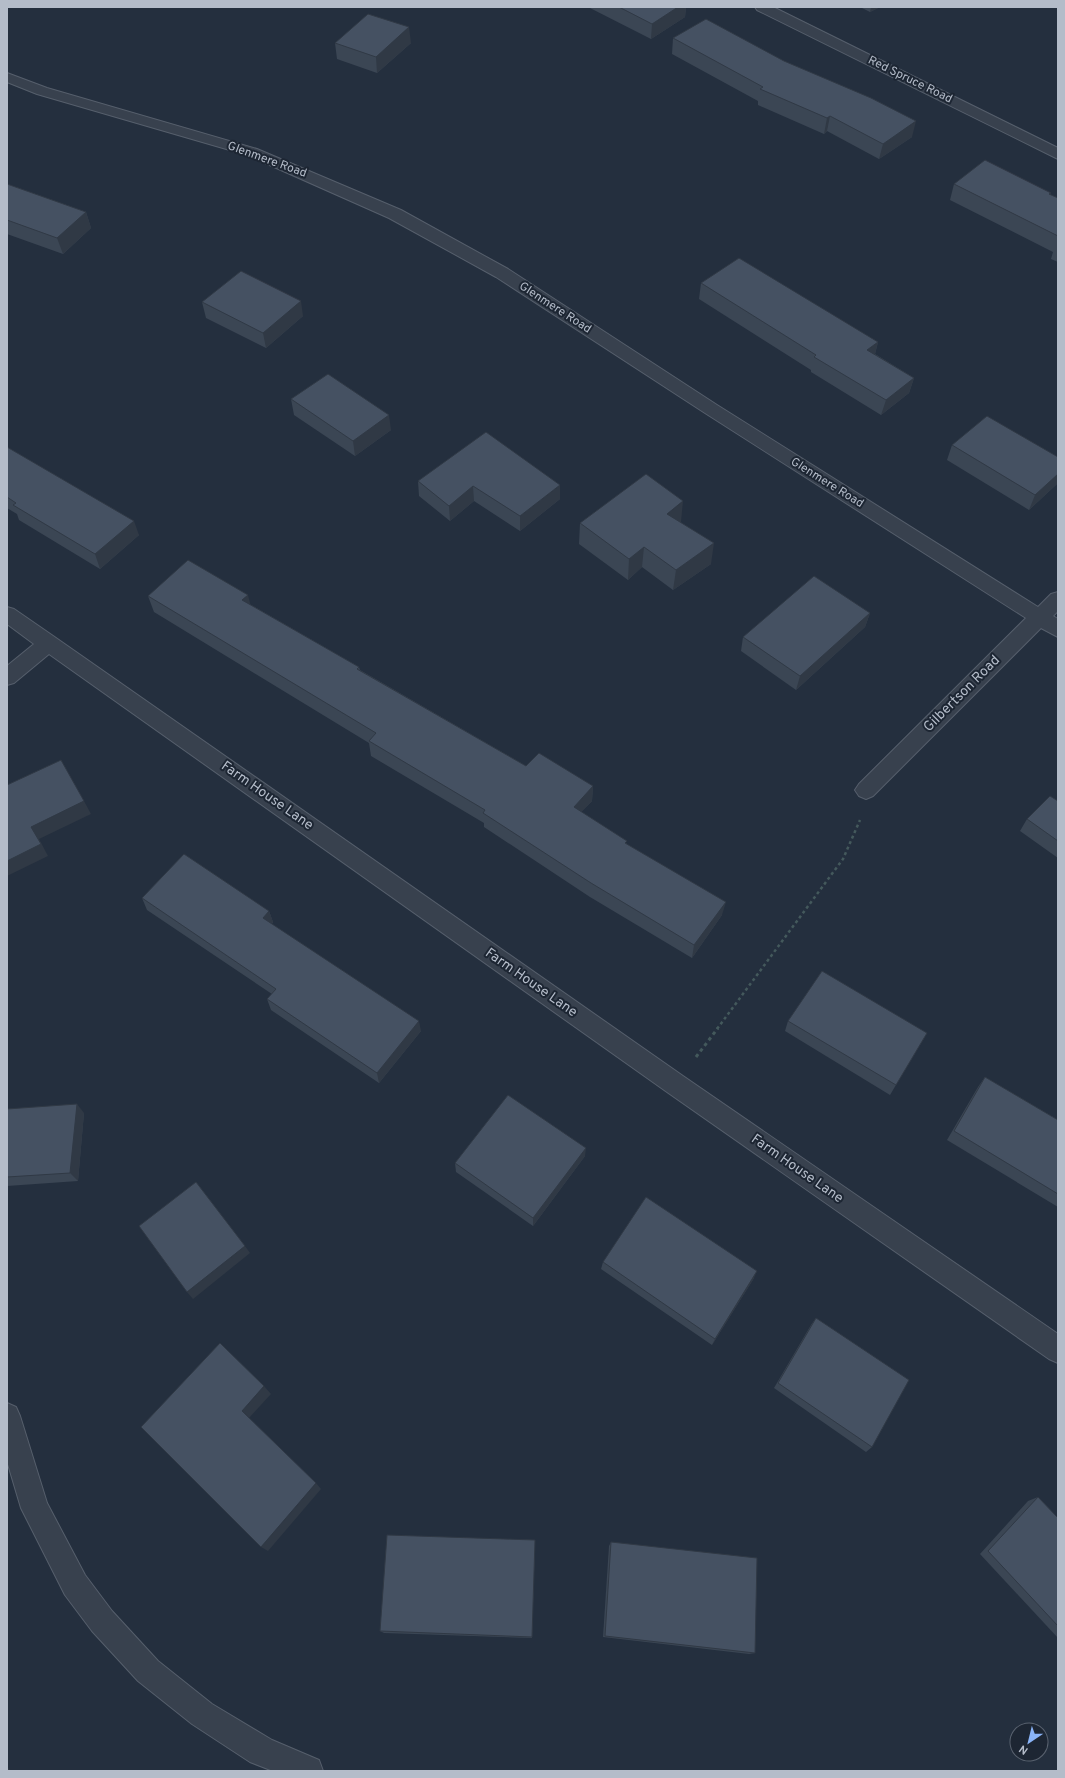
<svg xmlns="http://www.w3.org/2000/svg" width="1065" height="1778" font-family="Overpass,sans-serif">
  <rect width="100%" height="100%" fill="#242f3e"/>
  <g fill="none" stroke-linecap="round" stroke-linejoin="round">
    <defs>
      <g id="street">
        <polygon points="755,7 773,7 1058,148 1058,159 757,10"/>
        <polygon points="7,73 47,88 257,149 401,210 508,269 717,405 1038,607 1051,594 1058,592 1058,611 1053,616 1058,619 1058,637 1041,628 873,796 866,799 859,796 855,790 859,784 1026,618 705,413 496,277 389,218 247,155 37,94 7,82"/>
        <polygon points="7,607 14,609 56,638 683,1076 1058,1334 1058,1363 1049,1359 667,1092 49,654 14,683 7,685 7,666 34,644 7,624"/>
        <polygon points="7,1403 16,1407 20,1416 47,1503 85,1575 112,1611 158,1661 212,1704 272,1740 319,1760 323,1771 273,1771 250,1762 192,1724 138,1681 92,1631 65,1595 21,1508 7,1461"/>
      </g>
    </defs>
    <!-- street casing -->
    <use href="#street" stroke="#565f6c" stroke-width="2"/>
    <!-- path-far1 -->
    <polyline stroke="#44595c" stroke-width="2.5" stroke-dasharray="3 3" stroke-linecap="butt" points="717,1029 843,859 860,820"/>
    <!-- path -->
    <polyline stroke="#44595c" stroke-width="3" stroke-dasharray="3.5 3.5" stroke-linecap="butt" points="696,1057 718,1028"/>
    <!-- street -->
    <use href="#street" fill="#38414e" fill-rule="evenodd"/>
  </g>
  <!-- wall -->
  <g fill="#3b4654">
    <polygon points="588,7 686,7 685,17 651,39"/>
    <polygon points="860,7 880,7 870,12"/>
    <polygon points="673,38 912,137 879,159 827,131 824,134 758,105 758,101 672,54"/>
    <polygon points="335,43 411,43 377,73 337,59"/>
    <polygon points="7,184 86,212 91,228 63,254 7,234"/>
    <polygon points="954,184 1050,195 1058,198 1058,262 1051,259 1053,252 950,200"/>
    <polygon points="701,283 878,342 875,354 914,378 909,393 881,415 811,372 811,370 699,299"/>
    <polygon points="202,302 303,316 266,348 206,318"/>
    <polygon points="291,399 391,430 355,456 294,415"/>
    <polygon points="952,445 1058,457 1058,483 1029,510 947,460"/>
    <polygon points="7,447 139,535 100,569 19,520 17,514 7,508"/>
    <polygon points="418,481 560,485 560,499 520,531 474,501 450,521 419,496"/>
    <polygon points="680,522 711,564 673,590 642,567 628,580 579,544 580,523 681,522"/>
    <polygon points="148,596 251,605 359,667 360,670 526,766 593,786 592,801 581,812 627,844 722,915 692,958 590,897 484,827 484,823 371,756 369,743 154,612"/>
    <polygon points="870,613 865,627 796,690 741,651 743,637"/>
    <polygon points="1058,801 1058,858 1020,831 1027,819"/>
    <polygon points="142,898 269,911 273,922 272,924 421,1031 379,1083 271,1010 267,999 272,994 147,910"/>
    <polygon points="788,1021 927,1033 890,1095 785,1031"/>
    <polygon points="985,1077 1058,1120 1058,1207 947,1140 978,1087"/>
    <polygon points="7,1109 84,1113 78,1181 7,1186"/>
    <polygon points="585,1156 533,1226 456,1172 455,1163"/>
    <polygon points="603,1262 754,1278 712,1345 601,1269"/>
    <polygon points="816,1318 872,1447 866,1452 774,1388 811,1325"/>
    <polygon points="1038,1497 1058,1518 1058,1638 980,1554 1028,1501"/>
    <polygon points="535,1540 532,1638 384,1633 380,1631"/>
    <polygon points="611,1542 755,1653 749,1654 603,1637 609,1546"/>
  </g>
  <!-- shaded-wall -->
  <g fill="#303945">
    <polygon points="678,7 686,7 685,17 651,39 652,24"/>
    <polygon points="871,7 880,7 870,12"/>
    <polygon points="409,27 411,43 377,73 376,57"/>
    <polygon points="830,116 827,131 824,134 827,118"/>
    <polygon points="916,121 912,137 879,159 883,144"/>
    <polygon points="86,212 91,228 63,254 57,238"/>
    <polygon points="301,301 303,316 266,348 263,333"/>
    <polygon points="878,342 874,358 867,350"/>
    <polygon points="914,378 909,393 881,415 886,400"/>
    <polygon points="389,415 391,430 355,456 353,441"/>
    <polygon points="1058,474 1058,483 1029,510 1035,495"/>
    <polygon points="560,485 560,499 520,531 520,516"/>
    <polygon points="473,486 474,501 450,521 449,506"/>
    <polygon points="683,501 681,522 665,535 667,514"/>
    <polygon points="134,521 139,535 100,569 95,554"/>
    <polygon points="714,543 711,564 673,590 676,570"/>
    <polygon points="644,547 642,567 628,580 629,559"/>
    <polygon points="248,595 252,611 242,600"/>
    <polygon points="870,613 865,627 796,690 800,676"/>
    <polygon points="593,786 592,801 573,821 574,807"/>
    <polygon points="84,801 91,814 39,839 48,856 7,876 7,861 31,827"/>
    <polygon points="726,902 722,915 692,958 694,945"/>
    <polygon points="269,911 273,922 267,929 263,918"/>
    <polygon points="419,1021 421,1031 379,1083 377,1073"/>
    <polygon points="77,1104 84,1113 78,1181 70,1173"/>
    <polygon points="586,1148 585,1156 533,1226 533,1218"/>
    <polygon points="245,1246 250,1253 193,1299 187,1292"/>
    <polygon points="757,1271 754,1278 712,1345 715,1339"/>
    <polygon points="264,1386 271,1394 249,1418 242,1411"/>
    <polygon points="316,1483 321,1489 268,1551 261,1547"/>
    <polygon points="7,1767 11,1771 7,1771"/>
  </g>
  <!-- building -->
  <g fill="#455162" stroke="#303945">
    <polygon points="619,7 678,7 652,24"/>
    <polygon points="368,14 409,27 376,57 335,43"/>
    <polygon points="706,19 784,61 871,98 916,121 883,144 830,116 827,118 760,89 763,87 673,38"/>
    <polygon points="985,160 1051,193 1049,194 1058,198 1058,236 954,184"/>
    <polygon points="7,184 86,212 57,238 7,220"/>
    <polygon points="739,258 878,342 867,350 914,378 886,400 814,357 816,355 701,283"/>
    <polygon points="241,271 301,301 263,333 202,302"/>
    <polygon points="328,374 389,415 353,441 291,399"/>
    <polygon points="987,416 1058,457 1058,474 1035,495 952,445"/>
    <polygon points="486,432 560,485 520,516 473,486 449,506 418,481"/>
    <polygon points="7,447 134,521 95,554 13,505 16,503 7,497"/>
    <polygon points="646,474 683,501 667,514 714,543 676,570 644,547 629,559 580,523"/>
    <polygon points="188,560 248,595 242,600 359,667 357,669 526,766 539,753 593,786 574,807 627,841 625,843 726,902 694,945 591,883 483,813 485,810 369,741 376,733 148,596"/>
    <polygon points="814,576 870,613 800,676 743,637"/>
    <polygon points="61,760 84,801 31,827 41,844 7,861 7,785"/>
    <polygon points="1050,796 1058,801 1058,841 1027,819"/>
    <polygon points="184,854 269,911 263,918 419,1021 377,1073 267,999 276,989 142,898"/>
    <polygon points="822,971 927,1033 896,1085 788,1021"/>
    <polygon points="985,1077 1058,1120 1058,1194 954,1131"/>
    <polygon points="508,1095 586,1148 533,1218 455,1163"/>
    <polygon points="77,1104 70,1173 7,1177 7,1109"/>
    <polygon points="196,1182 245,1246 187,1292 139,1226"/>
    <polygon points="646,1197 757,1271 715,1339 603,1262"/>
    <polygon points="816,1318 909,1380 872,1447 778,1383"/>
    <polygon points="220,1343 264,1386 242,1411 316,1483 261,1547 141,1427"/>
    <polygon points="1038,1497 1058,1518 1058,1626 988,1551"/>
    <polygon points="387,1535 535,1540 532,1637 380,1631"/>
    <polygon points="611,1542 757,1558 755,1653 605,1636"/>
  </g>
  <g text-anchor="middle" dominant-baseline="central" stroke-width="4" stroke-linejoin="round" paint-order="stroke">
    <!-- far-street labels -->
    <g font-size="12" fill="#b4bcc9" stroke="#1d2633">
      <text transform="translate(910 80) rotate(26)">Red Spruce Road</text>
      <text transform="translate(267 160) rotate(20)">Glenmere Road</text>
      <text transform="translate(555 308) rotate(33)">Glenmere Road</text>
      <text transform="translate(827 483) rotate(32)">Glenmere Road</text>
    </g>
    <!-- street labels -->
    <g font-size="14" fill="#b4bcc9" stroke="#1d2633">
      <text transform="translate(962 694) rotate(-45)">Gilbertson Road</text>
      <text transform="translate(267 796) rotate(35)">Farm House Lane</text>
      <text transform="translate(531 983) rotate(35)">Farm House Lane</text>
      <text transform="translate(797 1169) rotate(35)">Farm House Lane</text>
    </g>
  </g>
  <!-- border -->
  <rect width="1065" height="1778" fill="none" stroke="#b4bcc9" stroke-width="16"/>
  <!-- north arrow -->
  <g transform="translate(1029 1742) rotate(215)"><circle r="19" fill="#1d2633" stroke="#59626f"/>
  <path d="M0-3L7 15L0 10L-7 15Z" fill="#8ab4f8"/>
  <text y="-6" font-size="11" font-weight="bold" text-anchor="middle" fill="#b4bcc9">N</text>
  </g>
</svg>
